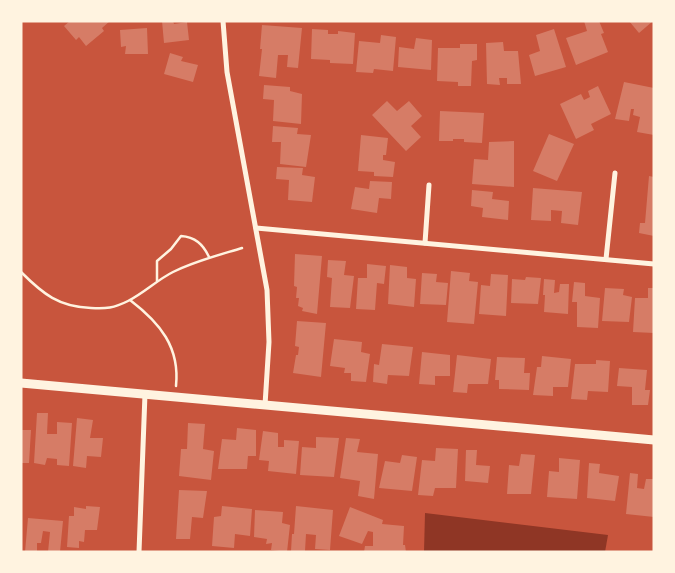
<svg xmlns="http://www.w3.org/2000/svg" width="675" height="573" font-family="'Space Grotesk',sans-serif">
  <rect width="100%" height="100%" fill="#c8553d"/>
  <!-- water -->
  <polygon fill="#8f3625" points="425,513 608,535 605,552 424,552"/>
  <!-- building -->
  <g fill="#d67c66">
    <polygon points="70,21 110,21 102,28 104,31 86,46 79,37 76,40 64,26"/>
    <polygon points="162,21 173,21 174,24 187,22 189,40 164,43"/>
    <polygon points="584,21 599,21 604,33 601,34 608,52 576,65 566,38 587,31"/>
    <polygon points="629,21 653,21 639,33"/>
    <polygon points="262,25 302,28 298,68 287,67 288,55 278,55 276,78 259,76 262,49 260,49"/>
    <polygon points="147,28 148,54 125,54 126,46 121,47 120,30"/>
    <polygon points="312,29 328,30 328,34 338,34 338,31 355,33 353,64 330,63 330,60 311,59"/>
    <polygon points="554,29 566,67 535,76 529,55 540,51 536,35"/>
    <polygon points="381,35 396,37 393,71 374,69 373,73 356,72 359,41 380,43"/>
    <polygon points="416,38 432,40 431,70 398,67 399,47 414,49"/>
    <polygon points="503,42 504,51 518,51 521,84 507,84 507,78 499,78 500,85 487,84 486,43"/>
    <polygon points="460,44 477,44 477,60 472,61 471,86 458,86 458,82 437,81 438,48 460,48"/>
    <polygon points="170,53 183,57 181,61 198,65 193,82 164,74"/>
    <polygon points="624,82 654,88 654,135 637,132 640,117 633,115 634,109 631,109 629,121 615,119"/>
    <polygon points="264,85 290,87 290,91 302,94 301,124 273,121 274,100 263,99"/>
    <polygon points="598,86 611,114 591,124 594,130 576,139 560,104 581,94 584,100 590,97 588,91"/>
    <polygon points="387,101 397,111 409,101 422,116 411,126 421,137 406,151 372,115"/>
    <polygon points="440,111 484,113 482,143 464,142 464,139 453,139 453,141 439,141"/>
    <polygon points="273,126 298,128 297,134 311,135 306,167 280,164 281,142 272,142"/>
    <polygon points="549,134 574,144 557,181 533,171"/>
    <polygon points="361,135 388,138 386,155 383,155 383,160 395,162 393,177 374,176 374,172 358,171"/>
    <polygon points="514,141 514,187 472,184 474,159 488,160 489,142"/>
    <polygon points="277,167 303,168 302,175 315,177 312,202 288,200 289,180 276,179"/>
    <polygon points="649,176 654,177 654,236 639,233 640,223 645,223"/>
    <polygon points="370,181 392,182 391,199 379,198 377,213 351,209 355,187 369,189"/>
    <polygon points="533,188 582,192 578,225 561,223 562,211 551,210 551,221 531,220"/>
    <polygon points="472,190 493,192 492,199 509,201 508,220 482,217 483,208 471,206"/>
    <polygon points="295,254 322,256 317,314 302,311 303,308 298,306 299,298 296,298 297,287 294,286"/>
    <polygon points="328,260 346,261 344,275 354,276 350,308 330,307 332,278 327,277"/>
    <polygon points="367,264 386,266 384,284 377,283 375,310 356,309 358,278 367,278"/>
    <polygon points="390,265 407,267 407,278 416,279 414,307 388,304"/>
    <polygon points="451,271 470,273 469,281 478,282 474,324 447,322"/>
    <polygon points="422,273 437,274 436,282 448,283 446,305 420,304"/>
    <polygon points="491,274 508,275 506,316 479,314 481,285 490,286"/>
    <polygon points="526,277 541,278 538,304 511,303 512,279 525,280"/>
    <polygon points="544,279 555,280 554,293 559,292 560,284 569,284 568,314 544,312 545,295 543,295"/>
    <polygon points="574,282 585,283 585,296 600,298 598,328 577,327 577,302 572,302"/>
    <polygon points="605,288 624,289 623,295 632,297 629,322 602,321"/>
    <polygon points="648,288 654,288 654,333 633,332 635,298 648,298"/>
    <polygon points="297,321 326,323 321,377 293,373 296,355 298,355 299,347 295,346"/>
    <polygon points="334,339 362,342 361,352 370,354 366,382 351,381 351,373 344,373 345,368 330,366"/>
    <polygon points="382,344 413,347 409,376 388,375 387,384 373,382 374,364 379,365"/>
    <polygon points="422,352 450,355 450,376 435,376 435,385 419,384"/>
    <polygon points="457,355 491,359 488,384 468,384 467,393 453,392"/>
    <polygon points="542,356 571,359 568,387 553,387 553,396 533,395 537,367 541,367"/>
    <polygon points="497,357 525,358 524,373 530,373 529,390 499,389 499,380 495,380"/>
    <polygon points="596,360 610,361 608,392 588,391 587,400 571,399 575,364 596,364"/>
    <polygon points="619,368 647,370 645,390 650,390 648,405 632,405 632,387 617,386"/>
    <polygon points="37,413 48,413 47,434 57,434 57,422 72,423 69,466 57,465 57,459 47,458 45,465 34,463"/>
    <polygon points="77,418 93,420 90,438 103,438 101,457 87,456 86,468 73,466"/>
    <polygon points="188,423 205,424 203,449 214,451 211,480 179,476 181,449 187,449"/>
    <polygon points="237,428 256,430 256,456 248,456 247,469 218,469 222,439 236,440"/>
    <polygon points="21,430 31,430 29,463 21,463"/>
    <polygon points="263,431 278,433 278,447 284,447 284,440 299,441 296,474 268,471 269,461 259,460"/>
    <polygon points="316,437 339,438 334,477 300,475 302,447 316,448"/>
    <polygon points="346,438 360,439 357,452 378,454 374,499 358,496 360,481 340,478"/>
    <polygon points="436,448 458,449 456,488 435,488 433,496 418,495 422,460 435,461"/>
    <polygon points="466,450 477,450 476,465 490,466 488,483 465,481"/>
    <polygon points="521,454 535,455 531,494 507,494 509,465 519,466"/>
    <polygon points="402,455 417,457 412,491 379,488 385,461 400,463"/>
    <polygon points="559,458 580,460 577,499 547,497 549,471 559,472"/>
    <polygon points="589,463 600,464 599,473 619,476 615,501 587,498"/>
    <polygon points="630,473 638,474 637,488 644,489 646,479 654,479 654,517 626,514"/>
    <polygon points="179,490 207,491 203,518 192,517 190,539 176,539"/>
    <polygon points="86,506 100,507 97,530 85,530 84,542 79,541 79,548 67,547 69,516 74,516 74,507 86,509"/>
    <polygon points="222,506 252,509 250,536 235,534 234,548 212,546 214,517 221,516"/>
    <polygon points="296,506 333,510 330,550 315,549 316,535 306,534 305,551 291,551 292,534 294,534"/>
    <polygon points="350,507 383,520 382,524 404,526 403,545 405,545 406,552 364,552 365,546 373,546 373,532 368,531 362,544 339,536"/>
    <polygon points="255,510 283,512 282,523 290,525 287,552 271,550 272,543 266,544 267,539 254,537"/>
    <polygon points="28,518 63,521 60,552 48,552 50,532 43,531 41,543 37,543 37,552 25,552"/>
  </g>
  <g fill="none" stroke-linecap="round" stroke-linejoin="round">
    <!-- path -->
    <g stroke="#fff3e0" stroke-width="2.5">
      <path d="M21,272C43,294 59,307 91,308C106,309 114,308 128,301C144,293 157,280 173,272C195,261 219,255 242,248"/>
      <path d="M157,281V261L171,249L181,236C195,237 203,244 209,257"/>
      <path d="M130,300C160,323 180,347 176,386"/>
    </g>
    <!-- minor -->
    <g stroke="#fff3e0" stroke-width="5">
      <polyline points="223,21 227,72 267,290 269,342 265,405"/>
      <polyline points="256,228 654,264"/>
      <polyline points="425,243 429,185"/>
      <polyline points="606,259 615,173"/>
      <polyline points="139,552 145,394"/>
    </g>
    <!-- tertiary -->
    <polyline stroke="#fff3e0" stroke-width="9" points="21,383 654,440"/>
  </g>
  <!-- border -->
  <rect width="675" height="573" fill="none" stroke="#fff3e0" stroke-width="45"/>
</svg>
